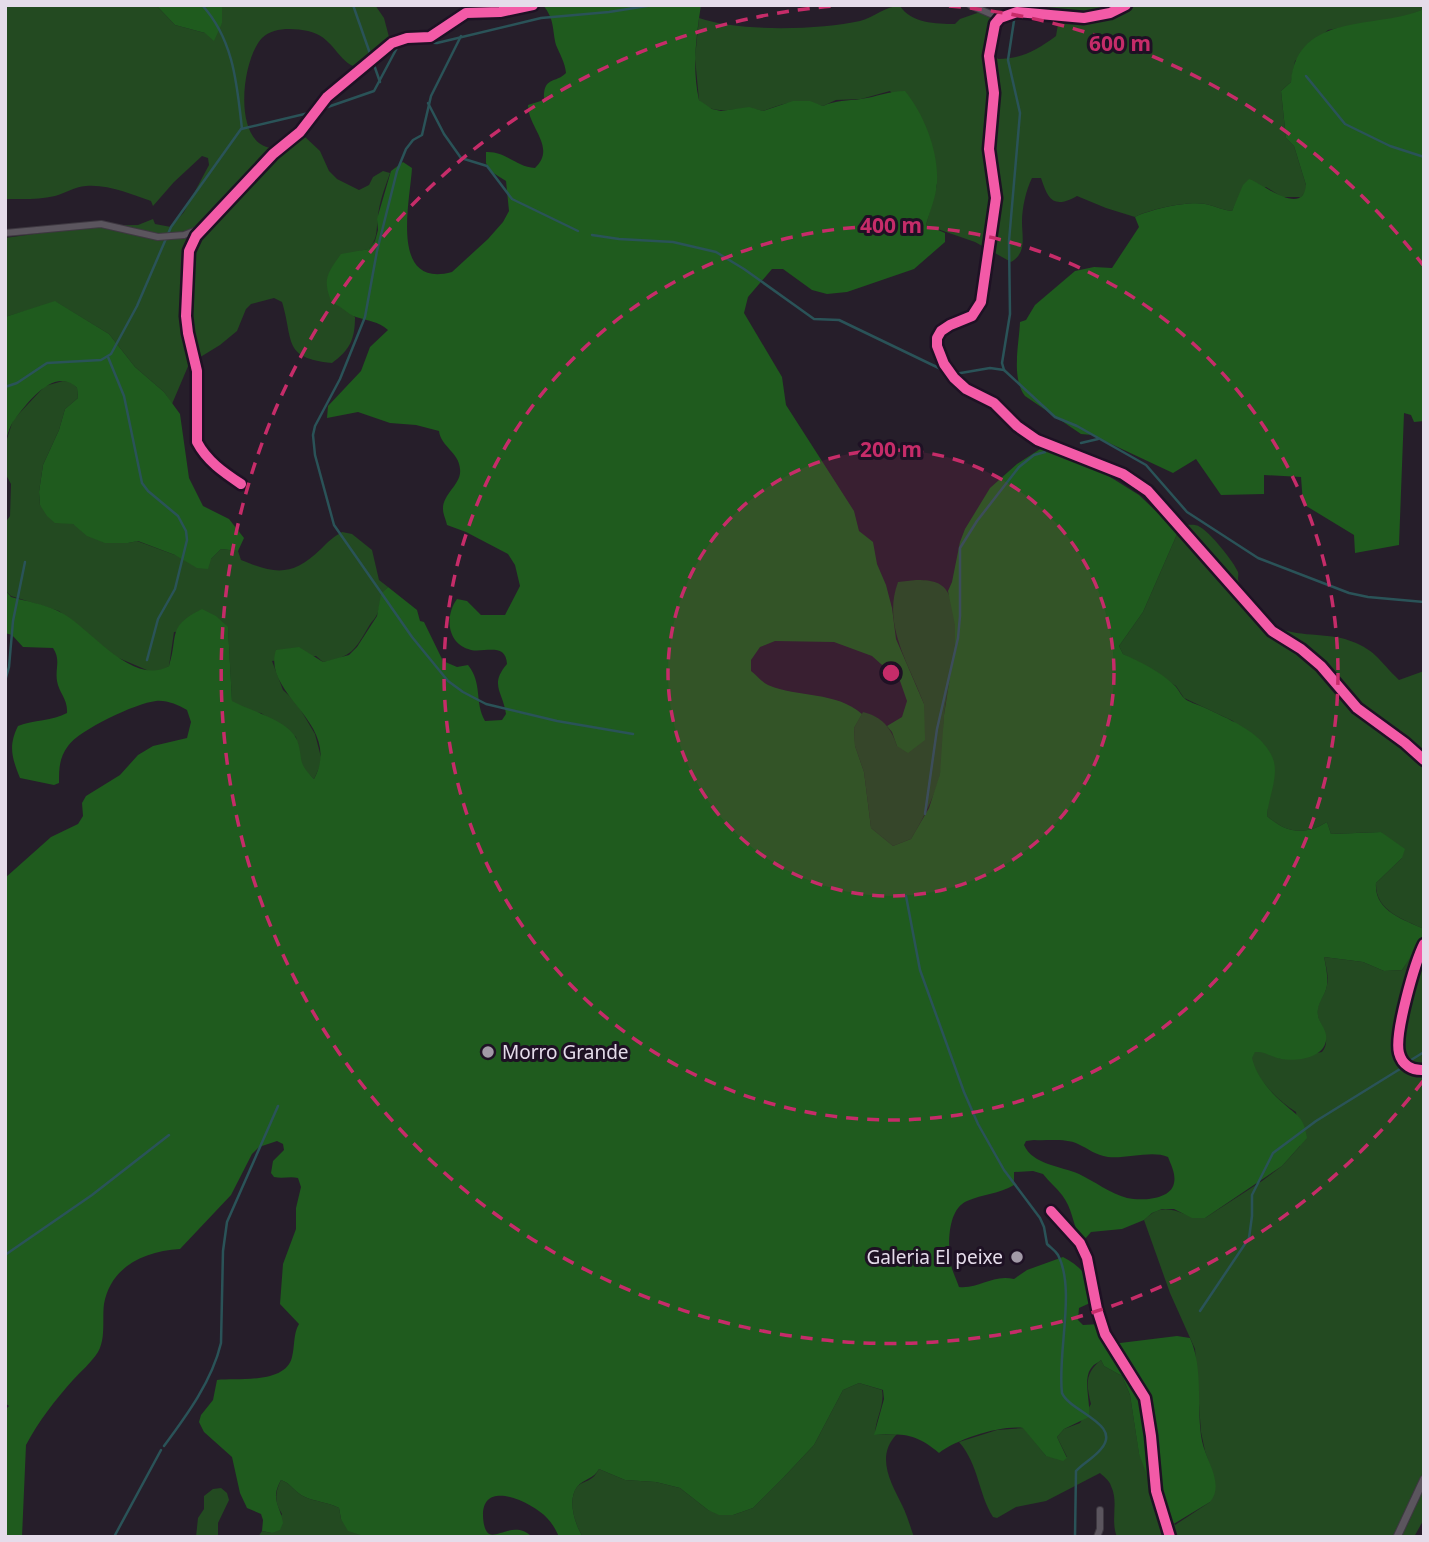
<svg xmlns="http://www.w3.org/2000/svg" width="1429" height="1542" font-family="'Noto Sans',sans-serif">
  <rect width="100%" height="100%" fill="#261e2a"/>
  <!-- green -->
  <g fill="#234a21">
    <path d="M5,5H156L175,25L205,33L222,23V5H375L384,18L389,37L361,64L353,66C337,59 332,36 308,31C293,28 273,27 262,38C242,59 232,141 270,148C280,150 293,138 304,136L320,151L329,171L337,179L359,190L369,185L373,177L383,171L390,173C385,188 379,202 378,217C376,231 378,238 369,249L360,251L341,306L355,317C355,339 350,350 332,363C282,358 294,341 282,302L274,298L251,304L246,309L237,331L220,345L189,364L172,404L164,392L135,367L109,334L56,302L5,317V238L91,226L138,225L153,219L155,224L171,227L184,212L209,165L208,158L202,156L174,182L153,206L151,201C131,194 108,184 86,186C74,187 66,193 55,196C39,200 22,199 5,199Z"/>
    <path d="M1033,5H1424V9L1408,16L1328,30L1295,61L1291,82L1281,91L1286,138L1294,146L1306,185V191L1301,197H1282L1266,187L1238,199L1232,211C1222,210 1215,206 1205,204C1187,201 1151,209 1135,217L1106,208L1077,196C1054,209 1048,200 1041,178H1032C1026,190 1022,208 1022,222C1022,237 1027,253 1011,262L975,242L926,225L937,185L934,156L890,91L861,99L836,100L823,106C801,98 783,103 763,111C738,103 717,120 699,100L695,58L699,18C739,32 819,30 860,21C875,17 885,6 900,6C911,23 936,24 955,24L960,19L983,11L989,15L993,29L990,51L998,59C1022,59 1037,50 1056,36L1059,18L1053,9Z"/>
    <path d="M63,381L71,382L77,388L78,398L65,409L59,430L43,465L39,492L40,505L73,524L128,543L137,541L175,555L211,559L221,549L238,551L241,560C275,574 292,577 321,549C328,542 333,537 342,532L352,534L372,550L379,580L388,587C380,595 381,602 378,612C376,618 372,621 369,626C355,650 352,657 323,662L316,656L272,661L283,690L296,702L315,734L322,761L314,779L302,768L296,737L261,713L252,712L232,702L228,628L174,632L169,666L161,671H149L114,656L59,611L11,596L5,590V523L10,516L11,484L5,473V445L13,420L45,386Z"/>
    <path d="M1185,525C1190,525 1196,524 1200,527C1210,532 1234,562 1238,572C1239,575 1237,579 1239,582C1243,593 1264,615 1273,624C1287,637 1325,633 1345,639C1376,649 1378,660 1399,680L1424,671V929C1403,919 1375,911 1376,883L1402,858L1381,832L1331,834L1327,822C1304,836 1286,833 1267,816L1268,801L1274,778L1233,721L1184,698L1176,686L1123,654L1119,646L1143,612L1178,532Z"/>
    <path d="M916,580C929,580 942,581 948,593C968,630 947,678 944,716C943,735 944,756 940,775C934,798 923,819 911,839L893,846L871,828L864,772L855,746L854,728L863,712C882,717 891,727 897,746L924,704C909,664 882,625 898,582Z"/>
    <path d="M1424,935V1519L1414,1537H1117C1110,1520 1119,1502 1111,1486C1110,1481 1103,1476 1100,1473L1046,1501L1016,1507L997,1518L993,1517C978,1493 979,1465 959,1442L997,1430L1024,1428L1046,1456L1067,1457L1057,1437L1064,1429L1080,1423L1091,1404C1086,1384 1085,1373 1101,1360L1104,1366L1122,1376L1130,1395L1139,1453L1156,1495L1175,1525L1210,1502L1211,1468L1205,1451L1201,1432L1195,1349L1170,1293L1144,1220C1167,1197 1180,1218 1205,1218L1262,1181L1282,1166L1300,1146L1296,1112C1277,1100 1257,1080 1251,1058L1255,1051H1264L1281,1059L1322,1052C1332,1039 1321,1029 1318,1016C1315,1004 1326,995 1327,985C1329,976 1326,966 1324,957L1363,962L1384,971L1402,970Z"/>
    <path d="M859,1383L882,1390C885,1406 875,1419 875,1435L897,1434C875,1456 891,1483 902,1505C907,1515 910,1526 914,1537H583C575,1525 567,1500 577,1487C581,1482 587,1482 592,1478C595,1476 597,1472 599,1469L625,1480L656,1482L680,1488L708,1510L733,1515L753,1508L783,1478L814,1445L843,1390Z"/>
    <path d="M281,1480C291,1483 295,1493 305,1497C316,1502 328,1502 339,1508L341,1519L367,1537H258L262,1531L272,1533L282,1514C274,1502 275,1492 281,1480Z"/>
    <polygon points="221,1488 227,1493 229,1500 218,1523 218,1537 196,1537 198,1518 204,1509 204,1496 213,1489"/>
  </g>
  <!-- forest -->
  <g fill="#1f5b1e" fill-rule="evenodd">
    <polygon points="156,5 222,5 222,23 214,41 205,33 175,25"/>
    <path d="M543,5H701C696,37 692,69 699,100L712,109L721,111L749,107L763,111L793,101H810L823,106C836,100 847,101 861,99C876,97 889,91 905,91C924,114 939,152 937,183C936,197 930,211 926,225L945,233V242L914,269L847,292L827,294L812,290L783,269H772L748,297L744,313L782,377L786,405L854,511L859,531L873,542L877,564L886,585L892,608L896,639L924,704L925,740L908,753L897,746L892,732L887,726L902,717L907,701L900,681L872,656L834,642L775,641L760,647L751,660V671C756,675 762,682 768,685C798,698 836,691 862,714L854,728L855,746L864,772L871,828L893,846L911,839L929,808L940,774L944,715L955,645V625L948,591L952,582L960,542L965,529L990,488L1017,464L1048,444L1066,456H1083L1099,470L1139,495L1178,532L1143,612L1119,646L1123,654C1142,663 1158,670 1174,685C1178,688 1180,694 1184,698C1188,702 1197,704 1203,707C1228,719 1266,733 1274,762C1278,779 1268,799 1267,816C1286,833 1304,836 1327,822L1331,834L1381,832L1405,849L1402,858L1376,883C1374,911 1403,919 1424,929L1422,940L1402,970L1384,971L1363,962L1324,957C1326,966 1328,976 1327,985C1326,995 1316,1004 1318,1015C1319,1022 1325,1028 1326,1035C1329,1057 1298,1062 1281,1059C1271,1057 1265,1051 1255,1052L1252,1058C1256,1075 1269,1091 1283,1103C1297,1116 1304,1116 1307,1138L1282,1166L1205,1218H1192L1174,1209H1162L1152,1213L1144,1220L1122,1229L1091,1232L1085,1239L1079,1237C1073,1223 1072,1208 1062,1195C1056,1187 1049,1182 1043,1174L1033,1171L1014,1172V1185C999,1194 983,1194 967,1201C948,1209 948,1242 950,1260C951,1269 956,1278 959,1287C980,1289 992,1274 1014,1279L1027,1270L1063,1257C1080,1266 1092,1278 1094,1297L1090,1303L1079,1308L1078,1320L1083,1325L1100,1324L1106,1326L1112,1337V1344L1177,1336L1190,1338C1204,1369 1196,1408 1202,1441C1206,1461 1225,1484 1210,1502L1167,1528L1139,1454L1130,1395L1122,1376L1104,1366L1101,1360C1098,1363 1094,1364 1092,1367C1082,1378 1091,1403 1089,1417L1064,1429L1057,1437L1067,1458L1063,1461L1046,1456L1023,1428C1001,1425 957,1439 939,1453C917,1434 903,1433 874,1435L884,1399L883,1390L859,1383L843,1390L814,1445L783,1478L753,1508L733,1515H719L708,1510L680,1488L656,1482L625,1480L599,1469C594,1479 583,1479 577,1487C567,1500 575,1525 583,1537H559C556,1530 552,1523 547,1518C533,1503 483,1478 483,1515C483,1520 484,1528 487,1532C494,1542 514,1519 532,1537H367L348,1531L341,1519L339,1508C328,1502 316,1502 305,1497C295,1493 291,1483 281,1480C270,1500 280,1504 283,1523L280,1530L272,1533L262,1531L263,1520L261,1514L247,1508L240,1493L232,1457L204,1432L199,1422L201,1415L213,1400L217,1380C238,1378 286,1384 292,1357C295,1346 293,1334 299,1324L280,1304L283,1264L296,1229V1208L301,1187L298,1178C290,1176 283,1179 274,1177L271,1173L273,1161L284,1150L283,1144L277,1141L259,1147L252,1154L231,1195L180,1249C145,1251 111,1266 104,1304C102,1319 106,1338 98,1352C91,1363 82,1370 73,1380C56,1399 38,1422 26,1445L22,1537H5V1410L9,1406L5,1403V878L51,837L78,824L83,816L82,803L86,796L120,775L138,755L153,746L187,738L191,722L187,710C178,705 167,700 156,701C136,703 79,730 68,746C59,758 59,769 59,783L54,785L20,778C12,758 8,746 18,726C33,720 53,721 67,713C68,699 59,693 57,681C55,668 61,660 53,648L23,647L12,635L5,633V590L11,597C26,601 43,604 58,611C88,624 131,688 169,666C179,635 166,627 202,609L216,616L228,627L232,701C250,711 289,720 297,740C304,760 296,761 314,779C344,723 261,695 276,650L299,647L323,662L349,655L357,647L377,616L381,594L388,587L417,610L420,621L424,622L443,661L457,667L468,665C483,684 474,701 485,721L502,720L506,714C503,692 489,685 507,664C506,642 484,653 471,650C446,644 445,615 457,599L467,601L481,615H505L520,586L515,565L508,554L466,532L447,525C446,520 443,514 443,509C443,493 462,484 460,469C459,452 441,447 439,431L416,425L390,423L358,412L327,418L328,406L361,371L370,347L388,330C378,321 368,321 356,317C347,314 342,306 332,303C322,279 327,274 341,254L369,249L375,241L378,230L377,219L391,171L403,162L412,168C410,202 389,289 452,272L488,239L503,222L509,211L506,181L490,171L486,163V152C506,151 516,167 535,168C557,147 528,128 528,105L544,100C543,76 555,84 566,73C565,62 560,55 556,45C552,29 555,20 543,5ZM1034,1140C1047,1141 1065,1138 1078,1144C1089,1149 1095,1155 1108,1157C1127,1159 1152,1150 1168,1157C1171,1165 1176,1174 1174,1183C1171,1200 1141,1201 1127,1198C1111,1194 1094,1181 1079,1174C1061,1166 1033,1165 1024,1145L1026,1141Z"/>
    <path d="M1424,9V421L1414,422L1411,415L1404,413L1399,545L1355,553L1354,535L1303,504L1301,477L1264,475V494L1221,495L1196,459L1173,473L1092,435L1081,434L1025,396C1011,377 1019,345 1020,322L1026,320L1035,305L1075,271L1094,267L1112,268L1139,227L1135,217C1152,209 1187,201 1205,204C1215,206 1222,210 1232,211L1243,185L1249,179C1262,183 1303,218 1306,185L1294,146L1286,138L1281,91L1291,82C1297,11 1377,30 1424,9Z"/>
    <path d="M55,301L109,334L135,367L164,392L180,414L189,478L203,506L229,519L244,538L238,551L221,549L211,559L208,569L197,568L175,555L138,541L128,543H105L87,536L73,524L55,523L47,516L40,505L39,492L43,465L59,430L65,409L78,398L77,388C55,366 28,402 15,419C9,426 7,437 5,445V317Z"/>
  </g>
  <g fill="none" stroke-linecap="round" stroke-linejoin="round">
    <!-- stream -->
    <g stroke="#2a5358" stroke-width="2.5">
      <path d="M202,5C234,40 237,85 242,129"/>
      <polyline points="353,5 380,82"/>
      <polyline points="461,36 431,96 422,135 413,140 406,149 397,171 377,251 365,317 340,379 315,426 313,435 315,455 334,525 412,637 448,681 463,692 486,704 557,721 633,734"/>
      <polyline points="405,41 437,43 541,18 609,12 653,5"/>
      <polyline points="1306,76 1345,124 1390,146 1424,157"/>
      <polyline points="428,103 444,134 461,158 487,166 512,199 578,231"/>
      <polyline points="319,110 374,91 399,44"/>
      <polyline points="592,235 619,239 673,242 716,252 744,269 814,319 839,320 945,371"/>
      <polyline points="108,357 124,396 142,483 148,491 178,516 186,531 187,540 175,589 158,619 147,660"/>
      <polyline points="1004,370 1002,363 1010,314 1009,241 1020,113 1008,60 1015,14"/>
      <polyline points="955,374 990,368 1004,370 1055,417 1077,426 1146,465 1187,512 1258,558 1349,593 1368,597 1424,602"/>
      <polyline points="5,387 17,383 47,363 101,360 111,354 137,306 171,227 241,129 313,112"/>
      <polyline points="1081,443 1098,439"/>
      <polyline points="5,681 9,667 13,621 25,562"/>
      <polyline points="925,814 937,729 958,638 960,616 960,548 977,521 1019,467 1034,455 1045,452"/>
      <path d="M906,896L920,970L964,1092L978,1124L1004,1170L1040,1218L1044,1227L1047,1244C1051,1248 1055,1250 1058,1255C1076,1289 1057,1354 1062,1393C1070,1412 1123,1424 1101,1449C1094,1458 1083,1463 1076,1471L1075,1537"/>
      <polyline points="1411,1060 1424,1052"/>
      <polyline points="5,1255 92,1195 169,1135"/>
      <polyline points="1200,1311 1249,1238 1252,1216 1252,1195 1273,1153 1316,1121 1400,1069"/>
      <path d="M164,1446C187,1415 212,1381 221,1343L223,1251L227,1222L278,1106"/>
      <polyline points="114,1537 161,1450"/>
    </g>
    <defs>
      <g id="minor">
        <polyline points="970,5 1000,18"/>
        <polyline points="5,233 101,224 158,237 184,235 202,228"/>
        <path d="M241,484C223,472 207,461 197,442V371L188,333L186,316L189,251L196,236L273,154L300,132L327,97L392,43L407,38L430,37L466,13L500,12L533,5"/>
        <polyline points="1051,1211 1080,1243 1087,1258 1097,1309 1105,1334 1145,1398 1151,1436 1156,1491 1170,1537"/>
        <polyline points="1097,1537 1100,1529 1100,1510"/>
      </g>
      <g id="tertiary">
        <polyline points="1126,5 1110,13 1084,18 1017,12 1000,18 995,24 989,56 994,93 989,149 996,198 981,302 972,316 950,325 941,331 937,338 937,346 944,364 954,378 966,389 994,403 1017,426 1037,440 1123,474 1148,491 1272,631 1301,649 1321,666 1357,708 1405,743 1424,760"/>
        <path d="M1424,944C1415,962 1394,1034 1399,1053C1402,1065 1412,1071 1424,1070"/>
        <polyline points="1397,1537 1424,1479"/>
      </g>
    </defs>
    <!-- minor casing -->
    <use href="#minor" stroke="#3e3841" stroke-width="8"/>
    <!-- tertiary casing -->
    <use href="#tertiary" stroke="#3e3841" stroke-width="9"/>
    <!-- minor -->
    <use href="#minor" stroke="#5b555e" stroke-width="6"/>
    <!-- tertiary -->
    <use href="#tertiary" stroke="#5b555e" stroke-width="7"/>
    <defs>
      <g id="cycleway">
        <polyline points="1126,5 1110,13 1084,18 1017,12 1000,18 995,24 989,56 994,93 989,149 996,198 981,302 972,316 950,325 941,331 937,338 937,346 944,364 954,378 966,389 994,403 1017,426 1037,440 1123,474 1148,491 1272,631 1301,649 1321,666 1357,708 1405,743 1424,760"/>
        <path d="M241,484C223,472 207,461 197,442V371L188,333L186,316L189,251L196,236L273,154L300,132L327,97L392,43L407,38L430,37L466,13L500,12L533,5"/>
        <path d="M1424,944C1415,962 1394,1034 1399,1053C1402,1065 1412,1071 1424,1070"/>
        <polyline points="1051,1211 1080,1243 1087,1258 1097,1309 1105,1334 1145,1398 1151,1436 1156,1491 1170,1537"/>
      </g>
    </defs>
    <!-- cycleway casing -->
    <use href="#cycleway" stroke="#1e1124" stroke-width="15"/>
    <!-- cycleway -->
    <use href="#cycleway" stroke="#f35aa7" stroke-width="10"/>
  </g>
  <!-- distance rings -->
  <circle cx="891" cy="673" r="223" fill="#c62c69" fill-opacity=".12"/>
  <g fill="none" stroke="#c62c69" stroke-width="3.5" stroke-dasharray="12 9">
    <circle cx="891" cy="673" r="223"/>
    <circle cx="891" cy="673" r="447"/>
    <path d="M1423 1081A670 670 0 1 1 833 6M949 6A670 670 0 0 1 1423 265"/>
  </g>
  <!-- markers -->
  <g fill="#a29aa7" stroke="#1e1124" stroke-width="2.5">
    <circle cx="488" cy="1052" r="7"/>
    <circle cx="1017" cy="1257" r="7"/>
  </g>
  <g text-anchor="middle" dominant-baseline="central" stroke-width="6" stroke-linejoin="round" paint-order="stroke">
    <!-- poi labels -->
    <g font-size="19" fill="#e5dcea" stroke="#1e1124" text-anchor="start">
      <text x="502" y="1052">Morro Grande</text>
      <text x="1003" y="1257" text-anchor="end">Galeria El peixe</text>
    </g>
  </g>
  <circle cx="891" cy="673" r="10" fill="#c62c69" stroke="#1e1124" stroke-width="3.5"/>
  <g font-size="21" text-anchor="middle" font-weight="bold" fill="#c62c69" stroke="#1e1124" stroke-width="6" stroke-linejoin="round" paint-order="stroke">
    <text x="1120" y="51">600 m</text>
    <text x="891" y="233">400 m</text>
    <text x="891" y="457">200 m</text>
  </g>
  <!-- border -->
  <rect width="1429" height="1542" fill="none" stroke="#e5dcea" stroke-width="14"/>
</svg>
